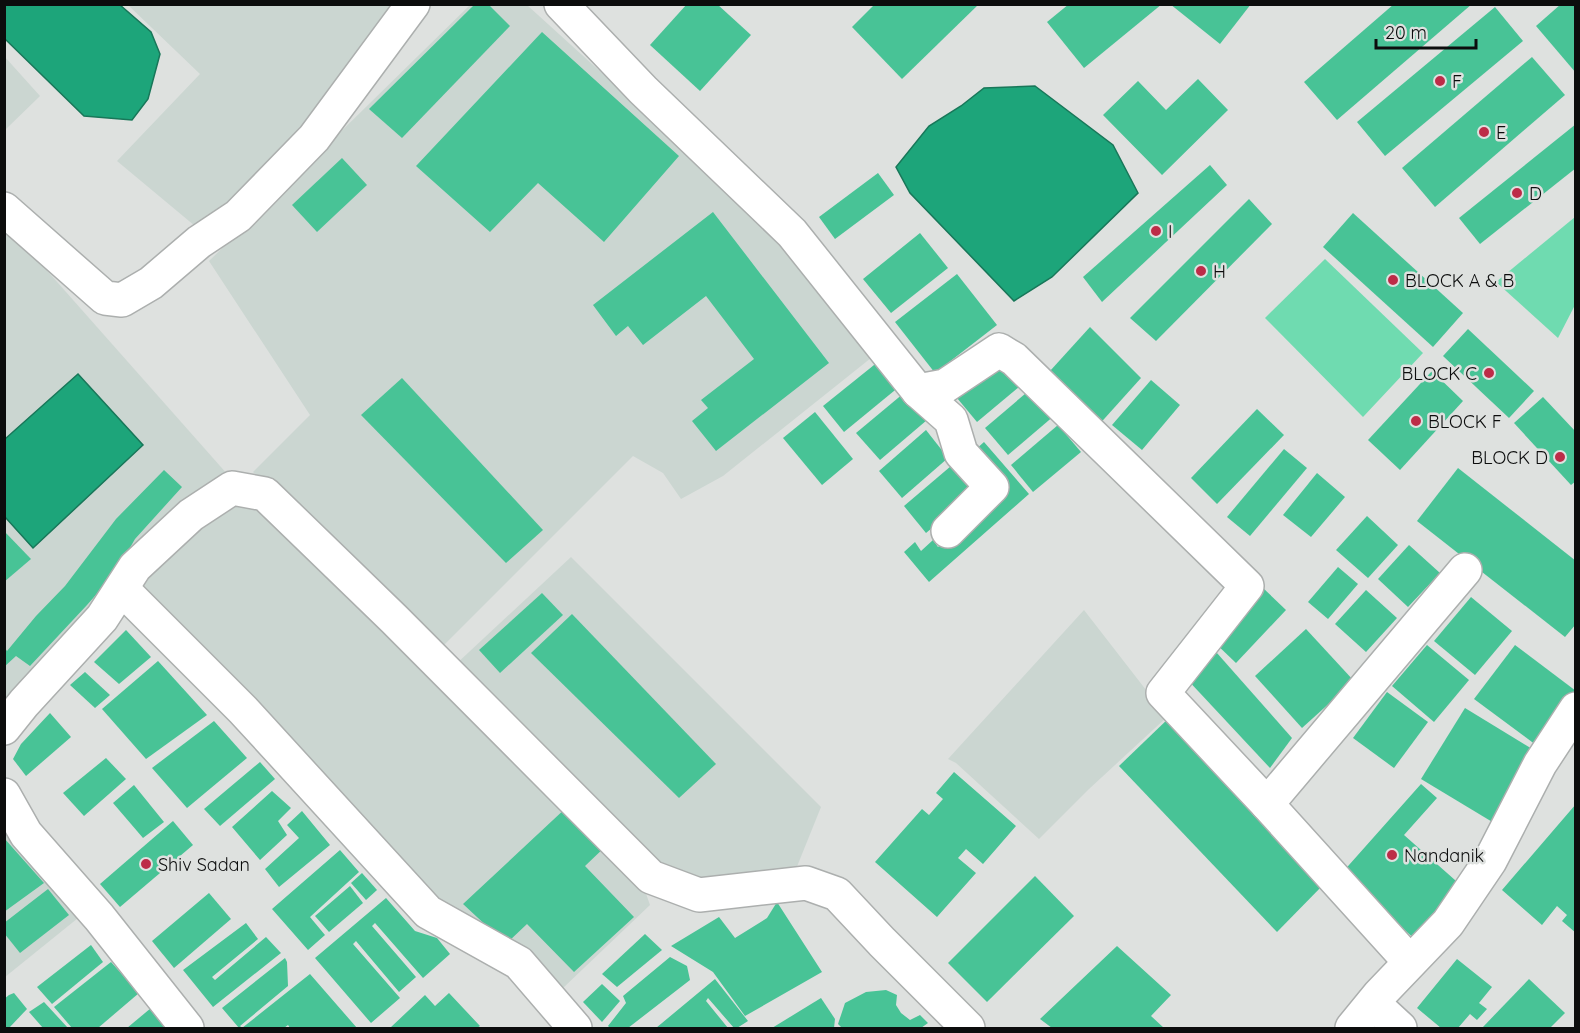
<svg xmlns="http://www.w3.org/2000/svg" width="1580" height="1033" font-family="Quicksand,sans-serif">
  <rect width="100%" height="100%" fill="#dee1df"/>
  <!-- built -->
  <g fill="#cbd6d1">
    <polygon points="128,5 404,5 298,141 201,231 117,161 200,74"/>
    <polygon points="470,5 527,5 788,242 871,358 723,476 681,499 663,473 633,456 442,647 253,472 310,415 209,261"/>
    <polygon points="4,56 40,96 5,130 4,130"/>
    <polygon points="4,222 228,475 4,714"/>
    <polygon points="237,506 268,512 644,888 650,905 563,988 521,954 437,908 138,591 157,557"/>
    <polygon points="571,557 821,807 796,869 696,883 654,869 454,666"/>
    <polygon points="1084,610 1167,717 1089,789 1039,839 956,763 948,759"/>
    <polygon points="4,824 83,914 5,977 4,977"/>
  </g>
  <!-- green -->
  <g fill="#6fdbb0">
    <polygon points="1575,217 1575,305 1558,338 1496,282"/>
    <polygon points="1325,259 1423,353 1363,417 1265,318"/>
  </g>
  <!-- water -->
  <g fill="#1da57a" stroke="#187759" stroke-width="1.5">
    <polygon points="4,5 120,5 151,32 160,54 148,99 132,120 84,116 5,39"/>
    <polygon points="1035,86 1113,145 1138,193 1052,277 1014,301 910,193 896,167 929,126 961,106 984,88"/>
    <polygon points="78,374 143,445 33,548 5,517 5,439"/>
  </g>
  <!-- building -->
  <g fill="#48c396">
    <polygon points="475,4 488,4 510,26 402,138 369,109"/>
    <polygon points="687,4 717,4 751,35 700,91 650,45"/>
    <polygon points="875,4 979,4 902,79 852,27"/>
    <polygon points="1069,4 1162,4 1084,68 1047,22"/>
    <polygon points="1170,4 1251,4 1220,44"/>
    <polygon points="1394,4 1472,4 1337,120 1304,82"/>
    <polygon points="1561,4 1576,4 1576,73 1536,26"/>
    <polygon points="1495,7 1523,41 1385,156 1357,122"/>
    <polygon points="542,32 679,156 604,242 538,183 490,232 416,166"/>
    <polygon points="1532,57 1565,95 1435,207 1402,168"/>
    <polygon points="1198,79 1228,110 1162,175 1103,115 1138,81 1166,110"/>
    <polygon points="1576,124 1576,168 1480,244 1459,218"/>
    <polygon points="342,158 367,185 317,232 292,205"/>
    <polygon points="1210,165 1227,185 1102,302 1083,277"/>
    <polygon points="878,173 894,195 835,239 819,217"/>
    <polygon points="1249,199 1272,224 1156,341 1130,318"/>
    <polygon points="713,212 829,363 716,451 692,421 708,408 701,400 754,359 706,296 643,345 628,326 616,336 593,305"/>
    <polygon points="1353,213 1463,313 1433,347 1323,247"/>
    <polygon points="920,233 948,268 891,313 863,279"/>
    <polygon points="957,274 997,325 935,373 895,322"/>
    <polygon points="1090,327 1141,378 1096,428 1050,371"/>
    <polygon points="1468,329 1534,391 1509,418 1443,356"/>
    <polygon points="1006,358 1025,382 977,422 957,398"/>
    <polygon points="879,361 900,386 844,432 823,406"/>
    <polygon points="1432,371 1463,401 1400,470 1368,440"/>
    <polygon points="402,378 543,530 506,563 361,415"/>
    <polygon points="1151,380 1180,405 1142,450 1112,425"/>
    <polygon points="1032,388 1055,415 1008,455 985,428"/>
    <polygon points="904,393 927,420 880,460 856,433"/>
    <polygon points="1543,397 1576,432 1576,481 1571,485 1514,423"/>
    <polygon points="1257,409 1284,435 1217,504 1191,478"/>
    <polygon points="815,412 853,459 822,485 783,438"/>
    <polygon points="1058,425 1081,452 1033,492 1011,465"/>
    <polygon points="926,430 948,458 902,498 879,471"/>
    <polygon points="984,442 1029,494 929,582 904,552 915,542 921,551 933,540 938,547 1005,487 974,451"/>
    <polygon points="1284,449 1307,468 1250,536 1227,517"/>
    <polygon points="951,466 974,493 926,533 904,506"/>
    <polygon points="1458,468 1576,561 1576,624 1565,637 1417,521"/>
    <polygon points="164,470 182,487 135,539 116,572 87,605 30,666 16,656 4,667 4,647 7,651 36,616 65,586 116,519"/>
    <polygon points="1317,473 1345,497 1311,537 1283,515"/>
    <polygon points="1367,516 1398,545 1368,578 1336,550"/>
    <polygon points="4,531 31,559 4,582"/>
    <polygon points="1409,545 1440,573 1408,607 1378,579"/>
    <polygon points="1338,567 1358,584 1328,619 1308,602"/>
    <polygon points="1262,587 1286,610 1236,663 1212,640"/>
    <polygon points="1366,590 1397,618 1366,652 1335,624"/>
    <polygon points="542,593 563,615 500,673 479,650"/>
    <polygon points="1471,597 1512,631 1475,675 1434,641"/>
    <polygon points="572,614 716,764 679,798 531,653"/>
    <polygon points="1306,629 1354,681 1302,728 1255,676"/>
    <polygon points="126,630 151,657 119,684 94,662"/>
    <polygon points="1209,644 1292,738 1270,768 1185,677"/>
    <polygon points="1427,645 1469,680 1434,722 1392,686"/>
    <polygon points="1515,645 1576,691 1576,693 1536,745 1474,699"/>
    <polygon points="158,661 207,715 146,759 102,709"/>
    <polygon points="85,672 110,695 95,708 70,685"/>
    <polygon points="1387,692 1428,722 1394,768 1353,738"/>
    <polygon points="1465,708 1542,755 1499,826 1421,779"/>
    <polygon points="50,713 71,737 26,776 13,759 21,744"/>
    <polygon points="1171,716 1325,883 1277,932 1119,766"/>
    <polygon points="214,721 247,758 187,808 152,768"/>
    <polygon points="106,758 126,779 84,816 63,793"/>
    <polygon points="260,762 275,779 220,826 204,809"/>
    <polygon points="954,772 1016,826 983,864 966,849 958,858 976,873 937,917 875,862 922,809 929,815 943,799 936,793"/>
    <polygon points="1421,784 1437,798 1404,835 1464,888 1417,941 1341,874"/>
    <polygon points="134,785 164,822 143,838 113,803"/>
    <polygon points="272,791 291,808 278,821 287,835 260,860 232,827"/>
    <polygon points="1576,804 1576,933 1562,921 1567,915 1557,906 1542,925 1502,890"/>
    <polygon points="568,806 607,845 585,866 634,917 574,972 527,924 506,944 463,904"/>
    <polygon points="302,811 330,845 279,887 265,869 299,838 287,825"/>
    <polygon points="173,821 193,845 120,907 100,884"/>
    <polygon points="4,838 44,883 4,912 4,865 6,864 4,863"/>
    <polygon points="340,850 359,872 310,917 325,935 308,950 272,909"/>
    <polygon points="362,873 377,890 366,900 351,883"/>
    <polygon points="1035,876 1074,916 987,1002 948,963"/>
    <polygon points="350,886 363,903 329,932 315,916"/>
    <polygon points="48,889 69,915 20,953 4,933 4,923"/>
    <polygon points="209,893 231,919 174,968 152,941"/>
    <polygon points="386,898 415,931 437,938 450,954 423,978 375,923 372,926 416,977 399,992 356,941 353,944 400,998 371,1023 315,958"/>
    <polygon points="777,902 822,972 745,1016 713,972 671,946 719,917 735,938 767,918"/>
    <polygon points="246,923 258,939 212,977 215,980 266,937 281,953 213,1007 183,970"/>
    <polygon points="645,934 662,950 617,987 602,974"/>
    <polygon points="91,945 103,962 52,1004 37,987"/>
    <polygon points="1117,946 1171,995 1151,1016 1164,1028 1052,1028 1040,1019"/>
    <polygon points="670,957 687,966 690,980 628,1028 610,1028 608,1026 626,1003 623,996"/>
    <polygon points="285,958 287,962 288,986 240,1026 242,1028 310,974 357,1028 290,1028 288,1025 284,1028 239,1028 222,1008"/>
    <polygon points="1457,959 1492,987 1479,1003 1487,1009 1477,1020 1470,1014 1458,1028 1441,1028 1417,1008"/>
    <polygon points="111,962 139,993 98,1028 72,1028 54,1007"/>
    <polygon points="715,979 748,1021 737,1028 734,1028 708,998 706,1001 728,1028 656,1028"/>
    <polygon points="1529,979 1565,1013 1550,1028 1482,1028"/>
    <polygon points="602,984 620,1001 602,1022 583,1002"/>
    <polygon points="886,990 897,995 896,1005 901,1013 910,1020 920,1015 928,1023 921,1028 842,1028 838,1024 845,1003 866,992"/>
    <polygon points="14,993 27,1009 9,1028 4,1028 4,999 9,995"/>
    <polygon points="449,993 480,1026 477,1028 390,1028 425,995 435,1006"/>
    <polygon points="821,998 835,1019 834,1028 772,1028"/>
    <polygon points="44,1002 68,1028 43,1028 29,1012"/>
    <polygon points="151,1008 165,1028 127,1028"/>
  </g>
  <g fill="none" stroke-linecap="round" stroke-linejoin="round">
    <defs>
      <g id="minor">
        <polyline points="561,4 643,90 792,233 918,391 945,386 999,350 1014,359 1247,586 1163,693 1267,804 1410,962"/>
        <polyline points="4,209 105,298 122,300 151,283 199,242 238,216 314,138 413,4"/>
        <polyline points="918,391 951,420 961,453 992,487 948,531"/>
        <polyline points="122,589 243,710 428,912 519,963 575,1028"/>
        <polyline points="4,728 24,703 102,618 135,567 191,515 232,488 265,494 394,619 651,877 699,895 806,883 837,894 882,942 968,1028"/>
        <polyline points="4,795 26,834 99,917 187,1028"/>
        <polyline points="1267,804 1465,570"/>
        <polyline points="1373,1003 1400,1028"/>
        <polyline points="1352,1028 1379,995 1448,923 1490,861 1540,764 1576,709"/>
      </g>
    </defs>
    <!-- minor casing -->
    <use href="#minor" stroke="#acafae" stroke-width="36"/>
    <!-- minor -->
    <use href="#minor" stroke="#fff" stroke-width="33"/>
  </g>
  <!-- markers -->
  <g fill="#bd2c48" stroke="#dee1df" stroke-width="2">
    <circle cx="1440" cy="81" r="6"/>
    <circle cx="1484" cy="132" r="6"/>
    <circle cx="1517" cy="193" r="6"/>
    <circle cx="1156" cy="231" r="6"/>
    <circle cx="1201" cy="271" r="6"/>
    <circle cx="1393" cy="280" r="6"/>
    <circle cx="1489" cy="373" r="6"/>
    <circle cx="1416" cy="421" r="6"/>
    <circle cx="1560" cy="457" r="6"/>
    <circle cx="1392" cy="855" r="6"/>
    <circle cx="146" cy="864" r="6"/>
  </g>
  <g text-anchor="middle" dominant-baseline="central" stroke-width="5" stroke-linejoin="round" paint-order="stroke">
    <!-- poi labels -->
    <g font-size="18" fill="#0c0d0d" stroke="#dee1df" text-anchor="start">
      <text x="1452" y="81">F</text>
      <text x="1496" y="132">E</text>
      <text x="1529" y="193">D</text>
      <text x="1168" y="231">I</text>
      <text x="1213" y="271">H</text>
      <text x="1405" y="280">BLOCK A &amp; B</text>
      <text x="1477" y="373" text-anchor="end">BLOCK C</text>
      <text x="1428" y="421">BLOCK F</text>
      <text x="1548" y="457" text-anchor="end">BLOCK D</text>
      <text x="1404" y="855">Nandanik</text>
      <text x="158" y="864">Shiv Sadan</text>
    </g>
  </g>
  <!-- border -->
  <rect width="1580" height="1033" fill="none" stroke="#0c0d0d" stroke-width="12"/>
  <!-- scale -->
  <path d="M1376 39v9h100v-9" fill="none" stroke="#0c0d0d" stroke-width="3"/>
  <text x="1385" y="39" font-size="18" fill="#0c0d0d" stroke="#dee1df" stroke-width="4.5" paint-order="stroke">20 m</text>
</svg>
